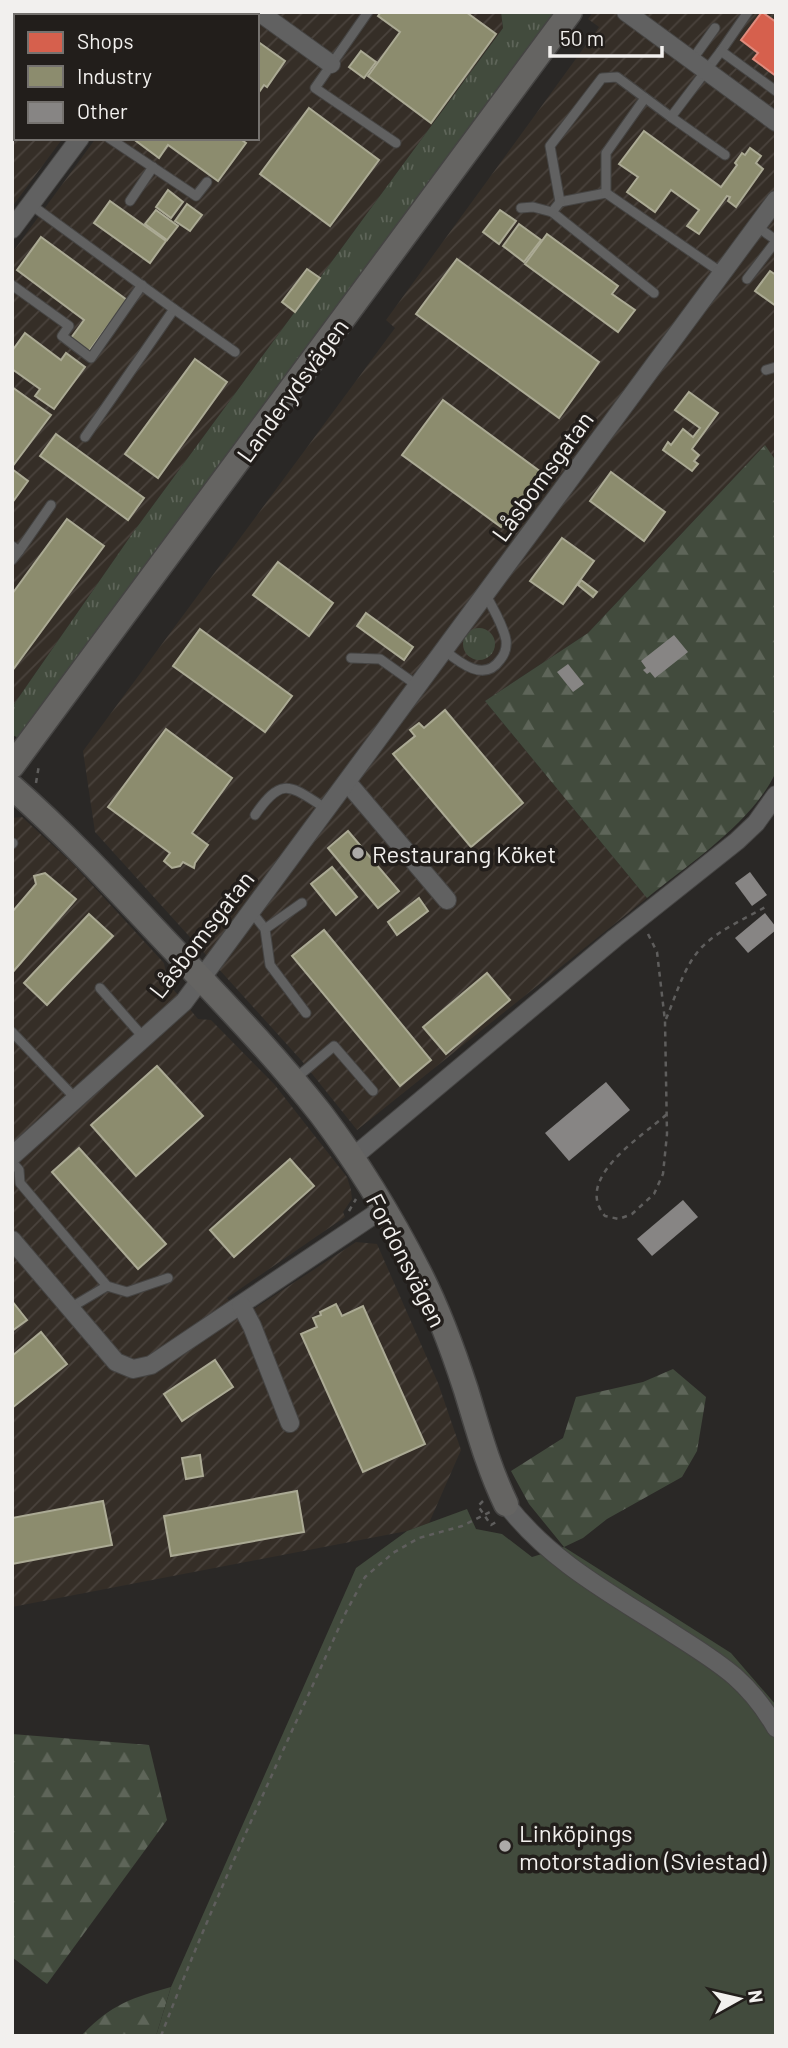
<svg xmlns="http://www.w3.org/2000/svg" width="788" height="2048" font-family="Barlow,sans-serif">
  <defs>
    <pattern id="industrial-furrows" width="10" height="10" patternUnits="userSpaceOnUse" patternTransform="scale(1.75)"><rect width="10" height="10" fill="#352e27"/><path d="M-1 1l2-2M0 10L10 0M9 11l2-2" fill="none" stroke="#49423c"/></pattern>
    <pattern id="grass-tufts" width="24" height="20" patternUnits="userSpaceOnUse" patternTransform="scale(1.75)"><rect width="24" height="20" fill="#424b3d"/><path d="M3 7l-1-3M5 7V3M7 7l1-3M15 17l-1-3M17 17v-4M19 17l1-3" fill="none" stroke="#5e6559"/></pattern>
    <pattern id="forest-firs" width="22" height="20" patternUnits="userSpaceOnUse" patternTransform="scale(1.75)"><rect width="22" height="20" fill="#424b3d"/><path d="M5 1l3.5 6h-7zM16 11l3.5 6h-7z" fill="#5e6559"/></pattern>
  </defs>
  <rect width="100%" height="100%" fill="#2a2826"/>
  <!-- industrial -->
  <g fill="url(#industrial-furrows)">
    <polygon points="12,12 154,12 152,16 16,16 16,138 63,138 12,207"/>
    <polygon points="274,12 501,12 503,28 132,534 12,707 12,253 96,138 257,138 257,19"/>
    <polygon points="593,12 776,12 776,461 764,446 588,633 485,701 647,898 357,1130 301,1060 95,832 83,751 395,328 386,320 599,27 588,19"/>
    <polygon points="22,817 71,862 164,963 168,983 198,1019 211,1020 274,1084 347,1177 351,1190 352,1199 343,1212 345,1217 227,1298 243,1316 356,1242 377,1244 438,1383 461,1450 429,1523 407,1531 12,1607 12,818"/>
  </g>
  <!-- grass -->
  <g fill="url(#grass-tufts)">
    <polygon points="501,12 555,12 19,738 12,735 12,707 132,534 503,28"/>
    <circle cx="479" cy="644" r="16"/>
  </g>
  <!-- forest -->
  <g fill="url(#forest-firs)">
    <path d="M765,445L776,461V772C752,823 690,863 647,898L485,701L588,633Z"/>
    <polygon points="673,1369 706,1397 697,1451 682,1477 607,1519 583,1538 564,1547 529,1504 511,1471 563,1438 576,1397 643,1382"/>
    <polygon points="12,1734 149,1745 167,1820 47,1984 12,1957"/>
    <path d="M171,1987L156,2036H81C110,2005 131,1998 171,1987Z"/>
  </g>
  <!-- garden -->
  <polygon fill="#424b3d" points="467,1509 476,1529 502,1534 532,1557 564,1547 731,1653 776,1705 776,2036 156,2036 171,1987 356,1568 407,1531"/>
  <!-- shops -->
  <polygon fill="#d6604d" stroke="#de8b7d" stroke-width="2" points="762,12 776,22 776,76 753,59 758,53 741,40"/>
  <!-- industry -->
  <g fill="#8c8c6e" stroke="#abaa94" stroke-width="2">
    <polygon points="12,12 93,12 91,16 16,16 16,40 12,38"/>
    <polygon points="381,12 466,12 496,34 431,123 368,76 400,32 378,16"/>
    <polygon points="257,41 285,61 267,87 264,85 257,95"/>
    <polygon points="361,51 376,62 364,78 349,67"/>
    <polygon points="309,108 379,160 330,226 260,174"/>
    <polygon points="644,131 721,187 737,165 735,163 742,153 745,155 750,148 761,156 756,163 763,169 736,207 728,201 730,197 727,196 699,234 687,226 699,210 671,190 655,212 627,192 638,177 619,164"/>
    <polygon points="132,138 239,138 246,143 218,181 168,145 159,158"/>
    <polygon points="168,190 183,202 171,218 156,207"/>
    <polygon points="110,201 166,241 150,263 94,223"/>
    <polygon points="187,204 202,215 190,231 175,221"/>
    <polygon points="156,210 178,226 167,240 145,224"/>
    <polygon points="500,210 516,221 499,244 483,232"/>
    <polygon points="519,224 541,240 524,262 503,246"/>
    <polygon points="547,234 618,286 612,294 635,310 618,332 525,264"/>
    <polygon points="41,237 127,300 89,351 71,338 84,320 17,270"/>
    <polygon points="457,259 599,362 559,418 416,314"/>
    <polygon points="307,269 320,278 295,312 282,302"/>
    <polygon points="770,271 776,275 776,306 755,291"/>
    <polygon points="25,333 61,360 66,353 85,367 54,409 35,396 40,389 12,369 12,351"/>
    <polygon points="195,359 227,382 158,478 125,454"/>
    <polygon points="12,387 51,415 12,467"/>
    <polygon points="689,392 718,413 692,449 699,455 694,461 698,464 692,471 663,450 668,442 671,445 683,429 693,437 700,428 675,410"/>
    <polygon points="443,400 541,472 501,527 402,455"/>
    <polygon points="56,434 144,498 128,520 40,456"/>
    <polygon points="12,469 28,481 12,503"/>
    <polygon points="611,472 665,512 644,541 590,501"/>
    <polygon points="67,519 104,546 12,671 12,594"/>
    <polygon points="562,538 594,561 563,604 530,581"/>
    <polygon points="278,562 333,603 309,636 253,595"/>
    <polygon points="581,580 597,592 593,597 578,585"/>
    <polygon points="366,613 413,647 404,660 357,626"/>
    <polygon points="200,629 292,696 265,732 173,666"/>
    <polygon points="445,710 523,803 471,847 393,754 415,736 410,730 419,723 424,728"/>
    <polygon points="166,729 232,778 192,833 208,845 195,863 194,868 183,862 180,866 172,868 164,861 170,853 108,807"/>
    <polygon points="348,831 399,891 378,908 328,848"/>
    <polygon points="332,867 357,897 336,915 311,884"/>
    <polygon points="45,873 76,899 12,973 12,912 36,884 34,876"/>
    <polygon points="419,898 428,911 397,935 388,922"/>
    <polygon points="89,914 113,936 47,1005 24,983"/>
    <polygon points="324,930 431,1060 400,1086 292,956"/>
    <polygon points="487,973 510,1000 446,1054 423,1027"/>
    <polygon points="157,1066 203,1116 136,1176 91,1125"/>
    <polygon points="79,1148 166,1244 138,1269 52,1172"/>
    <polygon points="290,1159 314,1186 234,1257 210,1230"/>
    <polygon points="12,1301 27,1320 12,1331"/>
    <polygon points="336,1304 342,1316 363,1306 425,1444 363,1472 301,1334 317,1327 313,1318 321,1315 320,1312"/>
    <polygon points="41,1332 67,1364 12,1408 12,1356"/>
    <polygon points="215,1360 233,1387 182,1421 164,1394"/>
    <polygon points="200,1455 203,1476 186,1479 182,1458"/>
    <polygon points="297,1491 304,1532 171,1556 164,1516"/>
    <polygon points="103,1501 112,1545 12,1564 12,1518"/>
  </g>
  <!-- building -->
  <g fill="#878584">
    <polygon points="674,635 688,652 655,678 650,672 647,674 643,670 646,668 641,661"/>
    <polygon points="568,664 584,684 573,692 557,672"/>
    <polygon points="750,872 767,895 752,906 735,883"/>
    <polygon points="765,913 776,927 776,930 748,953 735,938"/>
    <polygon points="606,1082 630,1110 569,1161 545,1133"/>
    <polygon points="683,1200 698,1217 652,1256 637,1239"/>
  </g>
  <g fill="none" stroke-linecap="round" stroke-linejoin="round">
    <defs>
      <g id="lane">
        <polyline points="368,12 315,88 396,143"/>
        <polyline points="721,51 748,12"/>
        <polyline points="692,60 715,28"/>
        <polyline points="12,75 16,77"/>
        <polyline points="671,117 617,77 602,78 550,146 560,202 606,193 722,273"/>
        <polyline points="109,138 196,196 207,182"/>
        <polyline points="725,155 671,117 721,51 776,91"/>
        <polyline points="606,193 606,153 645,98"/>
        <polyline points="130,201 153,167"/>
        <polyline points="560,202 552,212 654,293"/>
        <polyline points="30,204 174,309 85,437"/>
        <polyline points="521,208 533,207 552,212"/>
        <polyline points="756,226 776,240"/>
        <polyline points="747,279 776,241"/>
        <polyline points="12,285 69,326 62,336 91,358 142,285"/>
        <polyline points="174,309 235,352"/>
        <polyline points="766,370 776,367"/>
        <polyline points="12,546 19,551 51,505"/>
        <polyline points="12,560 19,551"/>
        <path d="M444,650C459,662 484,683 500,660C505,654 507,648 506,640C503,624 493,609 486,595"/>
        <polyline points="351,658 380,659 418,686"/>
        <path d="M255,815C283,774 291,787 327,809"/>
        <polyline points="12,844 13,843"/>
        <polyline points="251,911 265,929 270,965 306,1013"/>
        <polyline points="265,929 302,903"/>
        <polyline points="100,988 144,1038"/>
        <polyline points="12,1032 76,1099"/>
        <polyline points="296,1078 334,1046 373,1091"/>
        <polyline points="12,1162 19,1170 20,1183 107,1286 127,1292 168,1278"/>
        <polyline points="70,1308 107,1286"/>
      </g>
      <g id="street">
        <polyline points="259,12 331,64"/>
        <polyline points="626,12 776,122"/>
        <polyline points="169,16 172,12"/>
        <polyline points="12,229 80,138"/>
        <polyline points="347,782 447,900"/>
        <polyline points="12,1156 184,1002 776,200"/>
        <polyline points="352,1158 615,938 737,841 756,823 776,795"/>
        <polyline points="12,1240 116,1362 133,1369 151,1365 384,1208"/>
        <polyline points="241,1305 252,1326 290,1423"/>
        <path d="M506,1504C549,1560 608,1592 666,1629C715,1661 746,1676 776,1728"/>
      </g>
      <g id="secondary">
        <polyline points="12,766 570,12"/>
        <path d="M12,787C70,838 123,896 176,952C226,1005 277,1058 321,1114C358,1163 391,1217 419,1272C438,1309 453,1350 466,1390C478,1429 488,1467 506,1504"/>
      </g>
    </defs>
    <!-- lane casing -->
    <use href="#lane" stroke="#454443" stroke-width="11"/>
    <!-- street casing -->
    <use href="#street" stroke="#454443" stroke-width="20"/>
    <!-- secondary casing -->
    <use href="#secondary" stroke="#454443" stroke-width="27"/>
    <!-- path -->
    <g stroke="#5f5e5d" stroke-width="2.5" stroke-dasharray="5 5" stroke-linecap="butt">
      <polyline points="36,783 39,765"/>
      <path d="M648,934L657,952L665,1021L667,1134L663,1174L654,1194L632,1214L619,1219L605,1216C573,1179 641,1137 666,1115"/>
      <path d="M666,1019C676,996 684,965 702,947C720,929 745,919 767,906"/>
      <polyline points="349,1211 356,1199"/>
      <polyline points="483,1501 478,1506 491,1525 496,1522"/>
      <path d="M161,2036C216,1892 283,1752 346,1612L365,1577L393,1553L419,1538L462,1526L490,1512"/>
    </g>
    <!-- lane -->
    <use href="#lane" stroke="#616161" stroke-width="9"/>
    <!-- street -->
    <use href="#street" stroke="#616161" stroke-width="18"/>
    <!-- secondary -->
    <use href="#secondary" stroke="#656462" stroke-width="24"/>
  </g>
  <!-- markers -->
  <g fill="#acaaa8" stroke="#221e1b" stroke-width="2.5">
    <circle cx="358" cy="853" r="7"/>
    <circle cx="505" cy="1846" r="7"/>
  </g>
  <g text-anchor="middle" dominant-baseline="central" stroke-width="7" stroke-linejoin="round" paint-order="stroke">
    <!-- street labels -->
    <g font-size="24" fill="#f2f0ee" stroke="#221e1b">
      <text transform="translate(292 390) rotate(-54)">Landerydsvägen</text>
      <text transform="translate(542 476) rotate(-54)">Låsbomsgatan</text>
      <text transform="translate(201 934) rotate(-52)">Låsbomsgatan</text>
      <text transform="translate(407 1260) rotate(63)">Fordonsvägen</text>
    </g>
    <!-- poi labels -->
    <g font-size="24" fill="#f2f0ee" stroke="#221e1b" text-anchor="start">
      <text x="372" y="853">Restaurang Köket</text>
      <text x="519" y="1832">Linköpings<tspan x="519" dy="28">motorstadion (Sviestad)</tspan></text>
    </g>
  </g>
  <!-- border -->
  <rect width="788" height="2048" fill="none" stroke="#f2f0ee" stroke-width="28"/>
  <!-- legend -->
  <rect x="14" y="14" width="245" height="126" fill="#221e1b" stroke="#75726f" stroke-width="2"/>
  <rect x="28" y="32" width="35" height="21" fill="#d6604d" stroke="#75726f" stroke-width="2"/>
  <text x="77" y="49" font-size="21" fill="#f2f0ee">Shops</text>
  <rect x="28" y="66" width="35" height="21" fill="#8c8c6e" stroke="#75726f" stroke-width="2"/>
  <text x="77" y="84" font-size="21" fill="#f2f0ee">Industry</text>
  <rect x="28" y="102" width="35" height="21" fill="#878584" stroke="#75726f" stroke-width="2"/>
  <text x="77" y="119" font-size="21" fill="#f2f0ee">Other</text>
  <!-- north arrow -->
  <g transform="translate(739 1999) rotate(82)" stroke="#221e1b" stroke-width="5" paint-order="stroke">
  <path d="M0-5L12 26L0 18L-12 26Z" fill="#f2f0ee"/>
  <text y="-10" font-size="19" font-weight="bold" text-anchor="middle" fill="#f2f0ee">N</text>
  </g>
  <!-- scale -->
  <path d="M550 46v10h112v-10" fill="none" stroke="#f2f0ee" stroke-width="3.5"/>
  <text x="560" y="46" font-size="21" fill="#f2f0ee" stroke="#221e1b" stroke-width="5" paint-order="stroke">50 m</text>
</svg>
